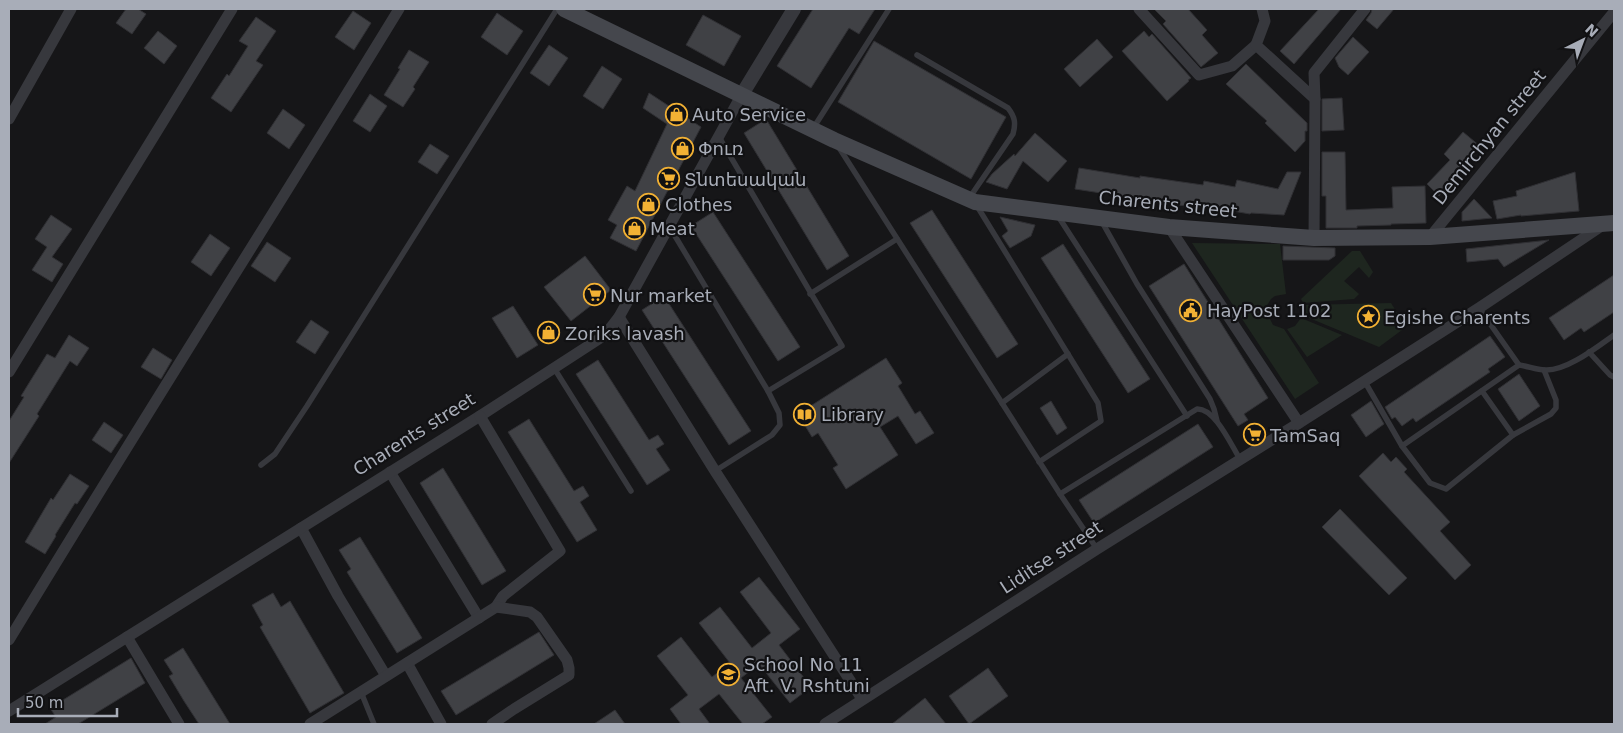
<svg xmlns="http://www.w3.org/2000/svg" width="1623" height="733" font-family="'DejaVu Sans','Noto Sans Armenian',sans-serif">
  <rect width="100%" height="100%" fill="#161618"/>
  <!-- green -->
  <g fill="#1e261f">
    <polygon points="1192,243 1280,244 1286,294 1275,296 1271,299 1266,307 1267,313 1273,325 1284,329 1319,383 1295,399"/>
    <polygon points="1352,251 1360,251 1373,272 1369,278 1359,267 1344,281 1359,294 1354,299 1303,303 1301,299"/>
    <polygon points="1391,303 1406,327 1379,347 1302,315 1303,305"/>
    <polygon points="1301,318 1342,335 1307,357 1287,329 1295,326"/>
  </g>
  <!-- building -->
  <g fill="#404145" stroke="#303034">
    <polygon points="126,9 138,9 146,14 132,34 116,23"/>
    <polygon points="813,9 875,9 859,34 849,28 811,88 777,66"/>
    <polygon points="1154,9 1188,9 1207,30 1202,35 1218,53 1201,67 1163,24 1166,21"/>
    <polygon points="1319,9 1341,9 1294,64 1280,51"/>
    <polygon points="1372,9 1394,9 1377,29 1366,20 1371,13"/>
    <polygon points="353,11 371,23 354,50 335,37"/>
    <polygon points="497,13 523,31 507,55 481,37"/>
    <polygon points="703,15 741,36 724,66 686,45"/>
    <polygon points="256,17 276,31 256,61 263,65 231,112 211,98 227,74 229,76 248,46 239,41"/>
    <polygon points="158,31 177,46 164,64 144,48"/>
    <polygon points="1144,31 1149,37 1152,34 1191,78 1188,80 1189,81 1167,101 1122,51"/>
    <polygon points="1353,37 1369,52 1348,75 1339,67 1335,58"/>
    <polygon points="1097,39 1113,57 1080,87 1064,69"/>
    <polygon points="874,41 1006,117 971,179 838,102"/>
    <polygon points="549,45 568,58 549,86 530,73"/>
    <polygon points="409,50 429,62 413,87 415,89 403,107 384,95 400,69 398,68"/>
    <polygon points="1246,64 1307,123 1307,131 1305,131 1305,141 1295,152 1265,123 1267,121 1226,84"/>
    <polygon points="602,66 622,79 603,109 583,96"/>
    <polygon points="649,93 701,127 636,251 610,238 617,225 608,220 627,186 635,191 667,124 643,108"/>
    <polygon points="370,94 387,106 370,132 353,121"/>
    <polygon points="1342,98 1344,130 1322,131 1322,99"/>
    <polygon points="283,109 305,125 289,149 267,133"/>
    <polygon points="766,119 849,256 827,270 744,133"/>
    <polygon points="1463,132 1481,147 1439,196 1427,184 1450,160 1444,154"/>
    <polygon points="1035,133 1067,161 1048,182 1023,161 1007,189 986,182 992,174 1014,154 1015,156"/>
    <polygon points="430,144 449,156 437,174 418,162"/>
    <polygon points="1322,152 1345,152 1346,210 1393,208 1392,187 1425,186 1426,223 1391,224 1391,225 1357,226 1357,228 1326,228 1326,196 1322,196"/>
    <polygon points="1079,168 1140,178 1140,176 1203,185 1204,181 1235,187 1237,180 1278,189 1287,172 1301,172 1284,215 1251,213 1250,214 1192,204 1192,207 1075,189"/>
    <polygon points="1575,172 1579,211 1521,216 1521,215 1497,219 1493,201 1517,196 1516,191"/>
    <polygon points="1474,199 1492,218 1462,221 1462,212"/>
    <polygon points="932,210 1018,344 997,358 910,223"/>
    <polygon points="713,212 800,347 778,361 691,226"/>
    <polygon points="51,215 72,229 52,257 63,264 52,282 32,270 47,247 35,239"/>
    <polygon points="1000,217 1035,225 1031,236 1010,248 1002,236 1008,231"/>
    <polygon points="210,234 230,248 211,276 191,262"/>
    <polygon points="1549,240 1504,267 1498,259 1467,262 1466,249"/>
    <polygon points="267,242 291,258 275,282 251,266"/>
    <polygon points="1063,244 1150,379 1128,393 1041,258"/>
    <polygon points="1283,246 1335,248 1335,256 1329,260 1283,260"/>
    <polygon points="585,256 611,290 571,321 544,287"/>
    <polygon points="1184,264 1268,398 1244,414 1248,420 1238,426 1149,286"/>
    <polygon points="1614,275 1614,312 1584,332 1581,328 1564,340 1549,318"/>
    <polygon points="664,296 751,431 729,445 642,310"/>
    <polygon points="513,306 538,345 517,358 492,318"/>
    <polygon points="311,320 329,332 315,354 296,342"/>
    <polygon points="69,335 89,348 77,366 70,361 37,414 39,416 9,463 9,421 24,397 21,396 47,354 55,358"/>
    <polygon points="1490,336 1505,357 1488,369 1490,372 1416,422 1413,418 1402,426 1395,417 1392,419 1385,407"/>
    <polygon points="153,348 172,360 161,379 141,367"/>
    <polygon points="886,358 902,383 898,386 915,414 920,411 934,433 916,444 898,416 880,427 898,455 846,489 833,468 838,465 818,433 812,437 798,414"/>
    <polygon points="598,360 649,440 658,435 664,444 656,449 670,470 647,485 576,374"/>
    <polygon points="1519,374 1540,406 1519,421 1498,389"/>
    <polygon points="1051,401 1067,428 1057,435 1040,408"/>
    <polygon points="1371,401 1384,424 1366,437 1351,415"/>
    <polygon points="529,419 574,491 583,486 589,496 580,502 597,530 577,542 508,432"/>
    <polygon points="104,422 123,435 111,453 92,440"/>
    <polygon points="1198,424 1213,447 1094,523 1079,500"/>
    <polygon points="1383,453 1391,462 1396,457 1407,469 1404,472 1450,522 1440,531 1471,565 1455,580 1359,476"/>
    <polygon points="443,468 506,571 482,585 420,483"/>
    <polygon points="70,474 89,486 77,504 75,503 55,535 56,536 45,554 25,542 51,498 53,500"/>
    <polygon points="1340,509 1407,578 1389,595 1322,527"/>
    <polygon points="360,537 422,638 397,653 347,572 351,569 339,550"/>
    <polygon points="759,577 800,629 779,645 811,687 790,703 759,664 741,678 772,717 762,724 743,724 719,694 699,709 710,724 681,724 670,709 688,695 657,656 681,637 712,677 730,663 699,623 720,607 752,648 771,633 740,592"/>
    <polygon points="273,593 281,607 290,601 344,693 310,713 260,627 263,625 252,605"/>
    <polygon points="539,632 554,655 456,715 441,691"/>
    <polygon points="183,648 230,724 199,724 184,701 169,676 173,674 164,660"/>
    <polygon points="131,658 145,683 78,724 45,724 56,717 50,708"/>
    <polygon points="988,668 1008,696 969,724 949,696"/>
    <polygon points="925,698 946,724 892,724"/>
    <polygon points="615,710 625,724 594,724"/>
  </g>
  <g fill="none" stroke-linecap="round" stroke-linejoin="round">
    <!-- service -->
    <g stroke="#37383d" stroke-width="5.5">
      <path d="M917,55L1008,108C1015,117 1016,123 1013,134L970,197"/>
      <polyline points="814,127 889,9"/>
      <polyline points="719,137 842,346 768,391"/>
      <polyline points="838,146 1060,494 1097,549"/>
      <polyline points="977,206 1098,403 1101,421 1039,462"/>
      <polyline points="1058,216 1187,416"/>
      <polyline points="1102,222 1137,284 1210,399 1214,409 1217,421"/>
      <polyline points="669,226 768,391 779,413 780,425 772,435 715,471"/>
      <polyline points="810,294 897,239"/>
      <polyline points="1589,352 1610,375 1614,377"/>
      <path d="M1519,365C1528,366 1536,370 1545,370C1567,371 1597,347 1614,335"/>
      <polyline points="554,368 631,491"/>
      <polyline points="1365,382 1402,446 1430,483 1446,489 1513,435 1482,391"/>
      <polyline points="1002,403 1068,354"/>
      <polyline points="1513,435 1551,414 1556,408 1556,400 1544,370"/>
      <polyline points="1402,446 1519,365 1479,308"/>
      <polyline points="261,465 275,454 307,406 557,9"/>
      <path d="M1060,494L1197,409C1215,408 1231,445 1240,459"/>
      <polyline points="361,692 374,724"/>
    </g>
    <!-- minor -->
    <g stroke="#37383d" stroke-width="11">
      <polyline points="1139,9 1199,75 1232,66 1256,45"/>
      <polyline points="1262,9 1265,21 1256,45 1315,99"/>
      <polyline points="9,119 71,9"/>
      <polyline points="1169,227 1299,423 1479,308 1603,225"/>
      <polyline points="1430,237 1614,12"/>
      <polyline points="1314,238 1315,99 1314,73 1365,9"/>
      <polyline points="619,317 715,471 862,699"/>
      <polyline points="9,372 232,9"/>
      <polyline points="390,472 479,618"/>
      <polyline points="301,528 338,596 386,676"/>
      <polyline points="127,637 179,724"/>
      <path d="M9,640C137,428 270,220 399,9"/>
      <polyline points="407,663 441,724"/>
      <polyline points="9,711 480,416 605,335 619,317 741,96"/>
      <polyline points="310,724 496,607 503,596 560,551 480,416"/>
      <polyline points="492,724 514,709 569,675 569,668 567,660 537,617 530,612 496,607"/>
      <polyline points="825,724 1097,549 1299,423"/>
    </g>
    <!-- tertiary -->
    <polyline stroke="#37383d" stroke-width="14" points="741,96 794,9"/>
    <!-- secondary -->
    <polyline stroke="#45474d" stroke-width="16" points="564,9 834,140 975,202 1169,227 1314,238 1430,237 1614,223"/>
  </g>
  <!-- icons -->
  <defs>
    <symbol id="shop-ring" viewBox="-11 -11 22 22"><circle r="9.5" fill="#111113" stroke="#f2b134" stroke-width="1.5"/><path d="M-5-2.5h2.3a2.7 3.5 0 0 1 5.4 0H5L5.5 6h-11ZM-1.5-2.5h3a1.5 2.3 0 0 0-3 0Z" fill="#f2b134"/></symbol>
    <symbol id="supermarket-ring" viewBox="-11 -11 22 22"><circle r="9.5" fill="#111113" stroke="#f2b134" stroke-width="1.5"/><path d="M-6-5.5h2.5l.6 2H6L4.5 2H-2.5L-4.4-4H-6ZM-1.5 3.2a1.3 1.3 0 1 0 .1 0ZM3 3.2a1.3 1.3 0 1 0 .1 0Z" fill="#f2b134"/></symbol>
    <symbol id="civic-ring" viewBox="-11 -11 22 22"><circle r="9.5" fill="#111113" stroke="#f2b134" stroke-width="1.5"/><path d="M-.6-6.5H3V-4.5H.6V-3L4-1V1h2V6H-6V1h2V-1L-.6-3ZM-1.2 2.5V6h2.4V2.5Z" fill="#f2b134"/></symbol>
    <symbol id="sight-ring" viewBox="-11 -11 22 22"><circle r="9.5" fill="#111113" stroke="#f2b134" stroke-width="1.5"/><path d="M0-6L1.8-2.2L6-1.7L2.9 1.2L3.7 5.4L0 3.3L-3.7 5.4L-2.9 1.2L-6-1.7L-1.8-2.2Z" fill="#f2b134"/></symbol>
    <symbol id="library-ring" viewBox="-11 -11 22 22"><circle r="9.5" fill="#111113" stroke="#f2b134" stroke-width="1.5"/><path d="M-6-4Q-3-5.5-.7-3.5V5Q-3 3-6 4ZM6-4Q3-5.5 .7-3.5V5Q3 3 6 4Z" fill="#f2b134"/></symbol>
    <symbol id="school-ring" viewBox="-11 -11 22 22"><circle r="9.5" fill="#111113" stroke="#f2b134" stroke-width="1.5"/><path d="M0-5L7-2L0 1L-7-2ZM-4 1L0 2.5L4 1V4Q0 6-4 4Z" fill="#f2b134"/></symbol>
  </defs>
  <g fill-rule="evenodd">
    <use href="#shop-ring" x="664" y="102" width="25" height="25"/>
    <use href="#shop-ring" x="670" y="136" width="25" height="25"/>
    <use href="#supermarket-ring" x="656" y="166" width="25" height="25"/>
    <use href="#shop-ring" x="636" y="192" width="25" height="25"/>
    <use href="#shop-ring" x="622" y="216" width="25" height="25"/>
    <use href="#supermarket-ring" x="582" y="282" width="25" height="25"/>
    <use href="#civic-ring" x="1178" y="298" width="25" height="25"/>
    <use href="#sight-ring" x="1356" y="304" width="25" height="25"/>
    <use href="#shop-ring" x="536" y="320" width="25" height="25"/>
    <use href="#library-ring" x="792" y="402" width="25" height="25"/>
    <use href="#supermarket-ring" x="1242" y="422" width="25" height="25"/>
    <use href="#school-ring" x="716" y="662" width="25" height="25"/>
  </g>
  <g text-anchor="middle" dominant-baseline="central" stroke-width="4.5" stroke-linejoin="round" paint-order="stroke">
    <!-- poi labels -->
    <g font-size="18" fill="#a8adb8" stroke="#111113" text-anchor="start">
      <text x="692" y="114">Auto Service</text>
      <text x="698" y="148">Փուռ</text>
      <text x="684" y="179">Տնտեսական</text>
      <text x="665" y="204">Clothes</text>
      <text x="650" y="228">Meat</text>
      <text x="610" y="295">Nur market</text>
      <text x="1207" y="310">HayPost 1102</text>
      <text x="1384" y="317">Egishe Charents</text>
      <text x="565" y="333">Zoriks lavash</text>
      <text x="821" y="414">Library</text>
      <text x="1270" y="435">TamSaq</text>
      <text x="744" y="664">School No 11<tspan x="744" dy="21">Aft. V. Rshtuni</tspan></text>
    </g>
    <!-- street labels -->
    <g font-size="18" fill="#a8adb8" stroke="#111113">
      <text transform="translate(1489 137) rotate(-51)">Demirchyan street</text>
      <text transform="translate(1168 204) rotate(6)">Charents street</text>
      <text transform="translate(414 434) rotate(-32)">Charents street</text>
      <text transform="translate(1051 557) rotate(-33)">Liditse street</text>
    </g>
  </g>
  <!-- border -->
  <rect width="1623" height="733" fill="none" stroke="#a8adb8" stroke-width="20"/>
  <!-- north arrow -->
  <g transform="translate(1583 40) rotate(42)" stroke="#111113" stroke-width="4" paint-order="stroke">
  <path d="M0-4L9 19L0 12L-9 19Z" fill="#a8adb8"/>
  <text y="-8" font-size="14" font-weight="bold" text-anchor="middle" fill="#a8adb8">N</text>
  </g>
  <!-- scale -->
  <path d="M18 708v8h99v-8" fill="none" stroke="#a8adb8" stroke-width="2.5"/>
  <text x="25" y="708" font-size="15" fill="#a8adb8" stroke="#111113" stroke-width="4" paint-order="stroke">50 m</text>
</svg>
